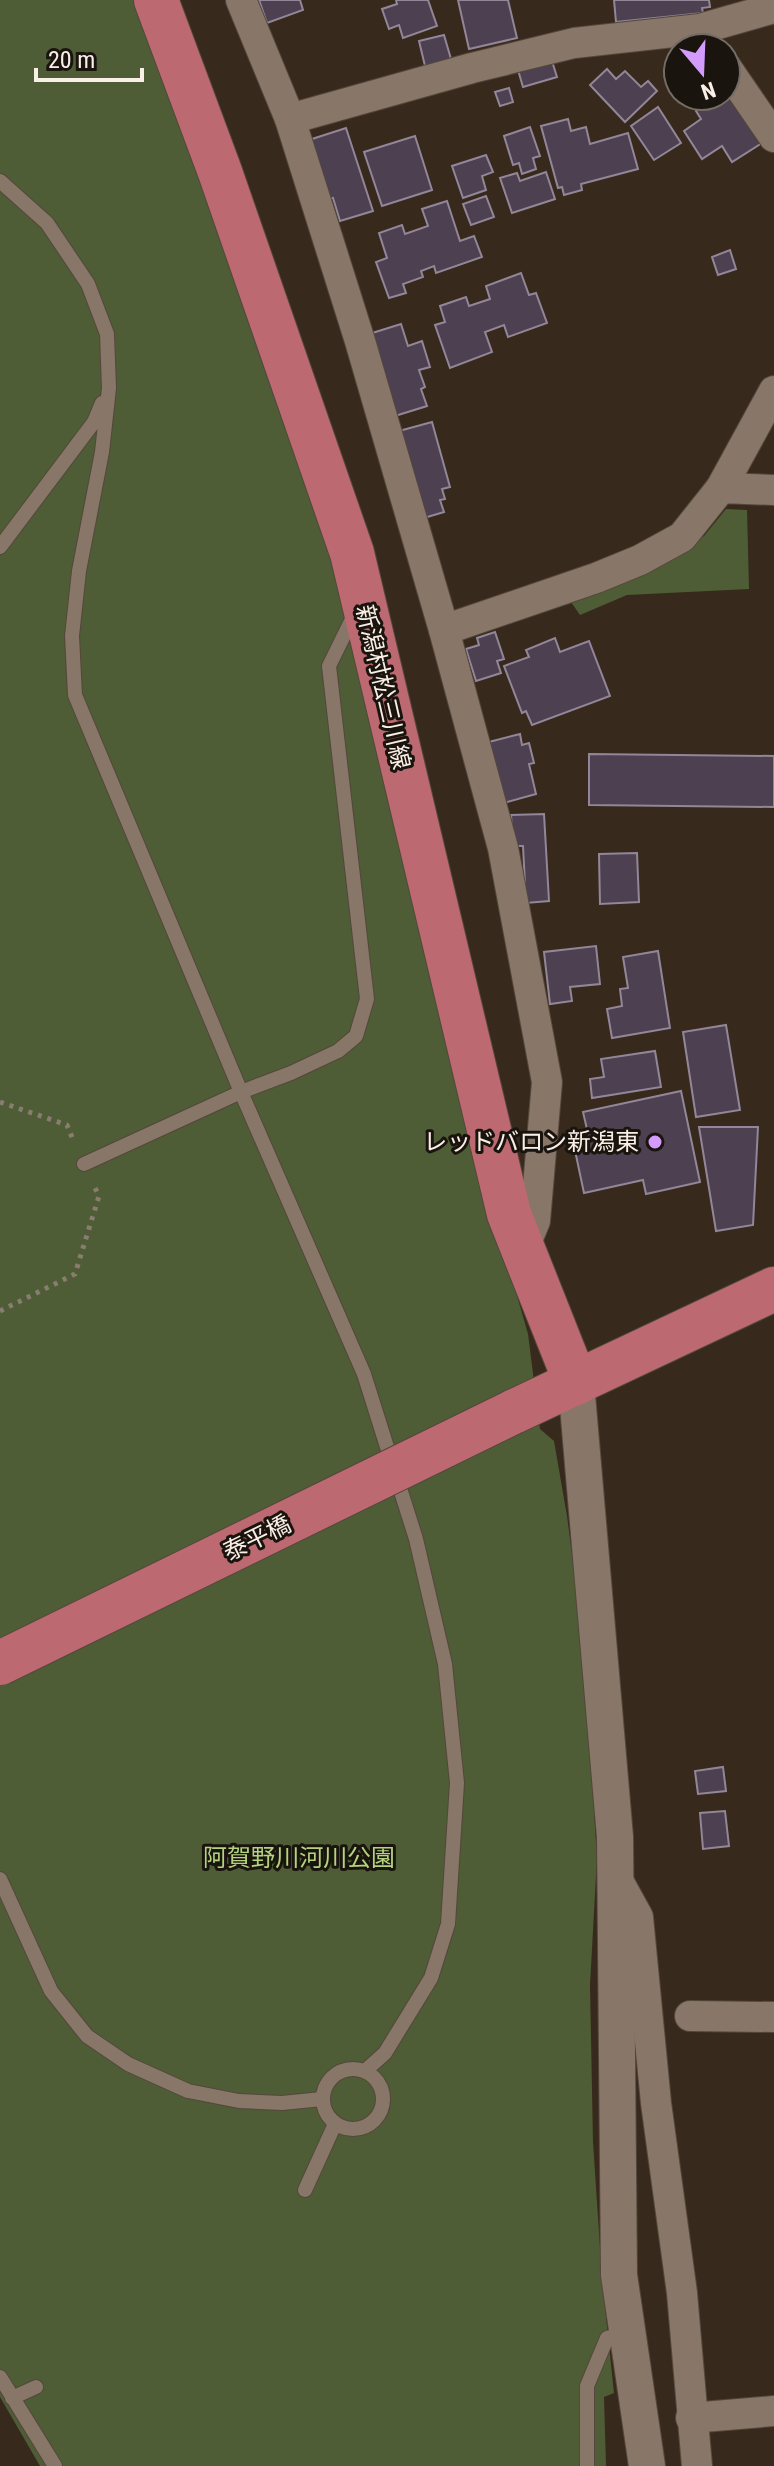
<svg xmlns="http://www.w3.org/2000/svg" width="774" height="2466" font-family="'Roboto Condensed','Noto Sans JP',sans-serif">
  <rect width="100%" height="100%" fill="#38291d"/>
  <!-- park -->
  <g fill="#4e5d35">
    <polygon points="0,0 140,0 338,573 493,1212 528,1334 540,1429 554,1441 567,1516 577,1593 590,1749 597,1858 590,1985 593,2142 602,2278 614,2393 604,2397 606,2466 40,2466 0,2397"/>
    <polygon points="726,509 747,510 749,589 627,595 580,615 571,602 622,584 704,536"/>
  </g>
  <!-- building -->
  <g fill="#4c4051" stroke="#928698" stroke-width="2">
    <polygon points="259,0 300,0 303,10 267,23"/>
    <polygon points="396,0 428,0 437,26 403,38 399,25 389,29 382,9 397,4"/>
    <polygon points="458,0 508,0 517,38 469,49"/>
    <polygon points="614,0 709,0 710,7 702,8 703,13 616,22"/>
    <polygon points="444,35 451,59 425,66 419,41"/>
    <polygon points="552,61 557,77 523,87 518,70"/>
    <polygon points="607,69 616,79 625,71 641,87 648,81 657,91 625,122 590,85"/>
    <polygon points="509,88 513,102 500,106 495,92"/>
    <polygon points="726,91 762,143 732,162 722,146 702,159 684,131 701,119 696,111 719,96 726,96"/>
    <polygon points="658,107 681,143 654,160 631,126"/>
    <polygon points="568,119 571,131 586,127 590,144 628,133 638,169 581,184 582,190 564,195 562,187 558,188 541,126"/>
    <polygon points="530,127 540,156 533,158 536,169 522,174 519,163 513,165 504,136"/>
    <polygon points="346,128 373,211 340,221 333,198 328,199 309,140"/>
    <polygon points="415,136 432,190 382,206 364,152"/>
    <polygon points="486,155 493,172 482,176 486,190 463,198 452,166"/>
    <polygon points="546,172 555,199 512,213 500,178 517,173 520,181"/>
    <polygon points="486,196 494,217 471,225 463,204"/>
    <polygon points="447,201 460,241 474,236 482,257 436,273 434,266 421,271 423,277 403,284 406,293 389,298 376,262 387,258 379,233 402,225 405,234 428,226 422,209"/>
    <polygon points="730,250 736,269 718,275 712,257"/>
    <polygon points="521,273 529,295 536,293 547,323 508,337 504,325 485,332 492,352 450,368 435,325 445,322 440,306 466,297 469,306 490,299 486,286"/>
    <polygon points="401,324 408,346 422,341 430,367 419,370 425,387 421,389 427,406 395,416 369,334"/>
    <polygon points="432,422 450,487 442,489 445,499 440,500 444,512 424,518 399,431"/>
    <polygon points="495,632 504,659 497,661 501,673 476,681 466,649 479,645 477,638"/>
    <polygon points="555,638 560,652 589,641 610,696 532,725 526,711 522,713 504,666 529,657 526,650"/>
    <polygon points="520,734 522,745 529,743 534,763 529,764 536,794 500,804 485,743"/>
    <polygon points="589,754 774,756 774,807 589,805"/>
    <polygon points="544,814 549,901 526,903 523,846 513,846 511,815"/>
    <polygon points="637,853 639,902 600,904 599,854"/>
    <polygon points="596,946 600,984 570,987 572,1001 550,1004 544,952"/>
    <polygon points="658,951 670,1028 612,1038 607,1009 622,1006 620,989 628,988 623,957"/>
    <polygon points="726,1025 740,1110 696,1117 683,1032"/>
    <polygon points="655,1051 661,1087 592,1098 590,1079 604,1077 601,1059"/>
    <polygon points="681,1091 700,1182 646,1194 643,1180 584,1193 573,1141 589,1138 583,1112"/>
    <polygon points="699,1127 758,1127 753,1225 716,1231"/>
    <polygon points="723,1767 726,1791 698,1794 695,1771"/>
    <polygon points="725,1811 729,1846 703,1849 700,1813"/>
  </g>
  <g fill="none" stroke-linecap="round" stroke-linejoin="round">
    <defs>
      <g id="service">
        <polyline points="0,181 47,223 88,284 107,334 109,388 102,452 79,571 72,636 75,695 241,1092 364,1374 416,1539 445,1664 457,1783 448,1924 431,1978 385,2053 365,2071"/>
        <polyline points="0,547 94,422 102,403"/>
        <polyline points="84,1164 241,1092 291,1073 338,1051 356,1036 367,999 329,666 354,615"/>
        <polyline points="0,1879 51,1991 87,2036 128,2064 188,2091 239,2101 282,2103 322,2099"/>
        <circle cx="353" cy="2099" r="30"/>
        <polyline points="305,2190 335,2124"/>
        <polyline points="0,2377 55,2466"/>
        <polyline points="12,2398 36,2387"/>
        <polyline points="587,2466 587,2386 607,2338 626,2333"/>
      </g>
      <g id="minor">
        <polyline points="241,0 290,119 360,341 444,630 503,848 547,1082 535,1221 523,1250"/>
        <polyline points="726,67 774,137"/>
        <polyline points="290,119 472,68 574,43 700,29 774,8"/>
        <polyline points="721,488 774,391"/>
        <polyline points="444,630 596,578 640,560 682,537 721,488 774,490"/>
        <polyline points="616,1877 638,1917 656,2103 682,2293 697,2466"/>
        <polyline points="690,2016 774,2017"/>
        <polyline points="691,2418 774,2411"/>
      </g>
      <polyline id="tertiary" points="576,1383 615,1837 619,2275 647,2466"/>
      <g id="primary">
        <polyline points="156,0 220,172 352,553 509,1214 576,1383"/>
        <polyline points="513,1412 774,1289"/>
      </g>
    </defs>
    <!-- service casing -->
    <use href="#service" stroke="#54473c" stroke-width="16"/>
    <!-- minor casing -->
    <use href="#minor" stroke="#54473c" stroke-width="32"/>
    <!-- tertiary casing -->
    <use href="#tertiary" stroke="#54473c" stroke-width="38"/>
    <!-- primary casing -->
    <use href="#primary" stroke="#54473c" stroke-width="46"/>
    <!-- path -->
    <g stroke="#897c71" stroke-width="5" stroke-dasharray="4 6" stroke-linecap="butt">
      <polyline points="0,1102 67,1125 74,1142"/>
      <polyline points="0,1311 75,1274 99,1196 93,1184"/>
    </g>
    <!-- service -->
    <use href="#service" stroke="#887668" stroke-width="14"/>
    <!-- minor -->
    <use href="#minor" stroke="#887668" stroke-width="30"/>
    <!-- tertiary -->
    <use href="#tertiary" stroke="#887668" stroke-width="36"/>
    <!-- primary -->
    <use href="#primary" stroke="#bd6971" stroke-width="44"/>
    <defs>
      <polyline id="primary-bridge" points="0,1663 513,1412"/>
    </defs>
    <!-- primary-bridge casing -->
    <use href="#primary-bridge" stroke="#54473c" stroke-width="46" stroke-linecap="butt"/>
    <!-- primary-bridge -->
    <use href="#primary-bridge" stroke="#bd6971" stroke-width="44"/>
  </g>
  <!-- markers -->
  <circle fill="#d39cfc" stroke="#1a140e" stroke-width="3" cx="655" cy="1142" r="8"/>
  <g text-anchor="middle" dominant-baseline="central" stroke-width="6" stroke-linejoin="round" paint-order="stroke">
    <!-- street labels -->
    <g font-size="24" fill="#faefe7" stroke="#1a140e">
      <text transform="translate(383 687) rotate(77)">新潟村松三川線</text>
      <text transform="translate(257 1538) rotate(-26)">泰平橋</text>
    </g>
    <!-- poi labels -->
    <g font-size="24" fill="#faefe7" stroke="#1a140e" text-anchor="end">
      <text x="639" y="1142">レッドバロン新潟東</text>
    </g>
    <!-- park labels -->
    <g font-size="24" fill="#b4d37f" stroke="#1a140e">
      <text x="299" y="1858">阿賀野川河川公園</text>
    </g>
  </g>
  <!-- north arrow -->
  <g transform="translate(702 72) rotate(161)"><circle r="38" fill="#1a140e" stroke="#746c65" stroke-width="2"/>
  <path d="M0-6L14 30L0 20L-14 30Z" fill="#d39cfc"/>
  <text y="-12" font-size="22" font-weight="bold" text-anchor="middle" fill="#faefe7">N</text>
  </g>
  <!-- scale -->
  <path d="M36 68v12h106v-12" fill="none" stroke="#faefe7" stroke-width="4"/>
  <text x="48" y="68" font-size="24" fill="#faefe7" stroke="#1a140e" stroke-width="6" paint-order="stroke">20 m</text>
</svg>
